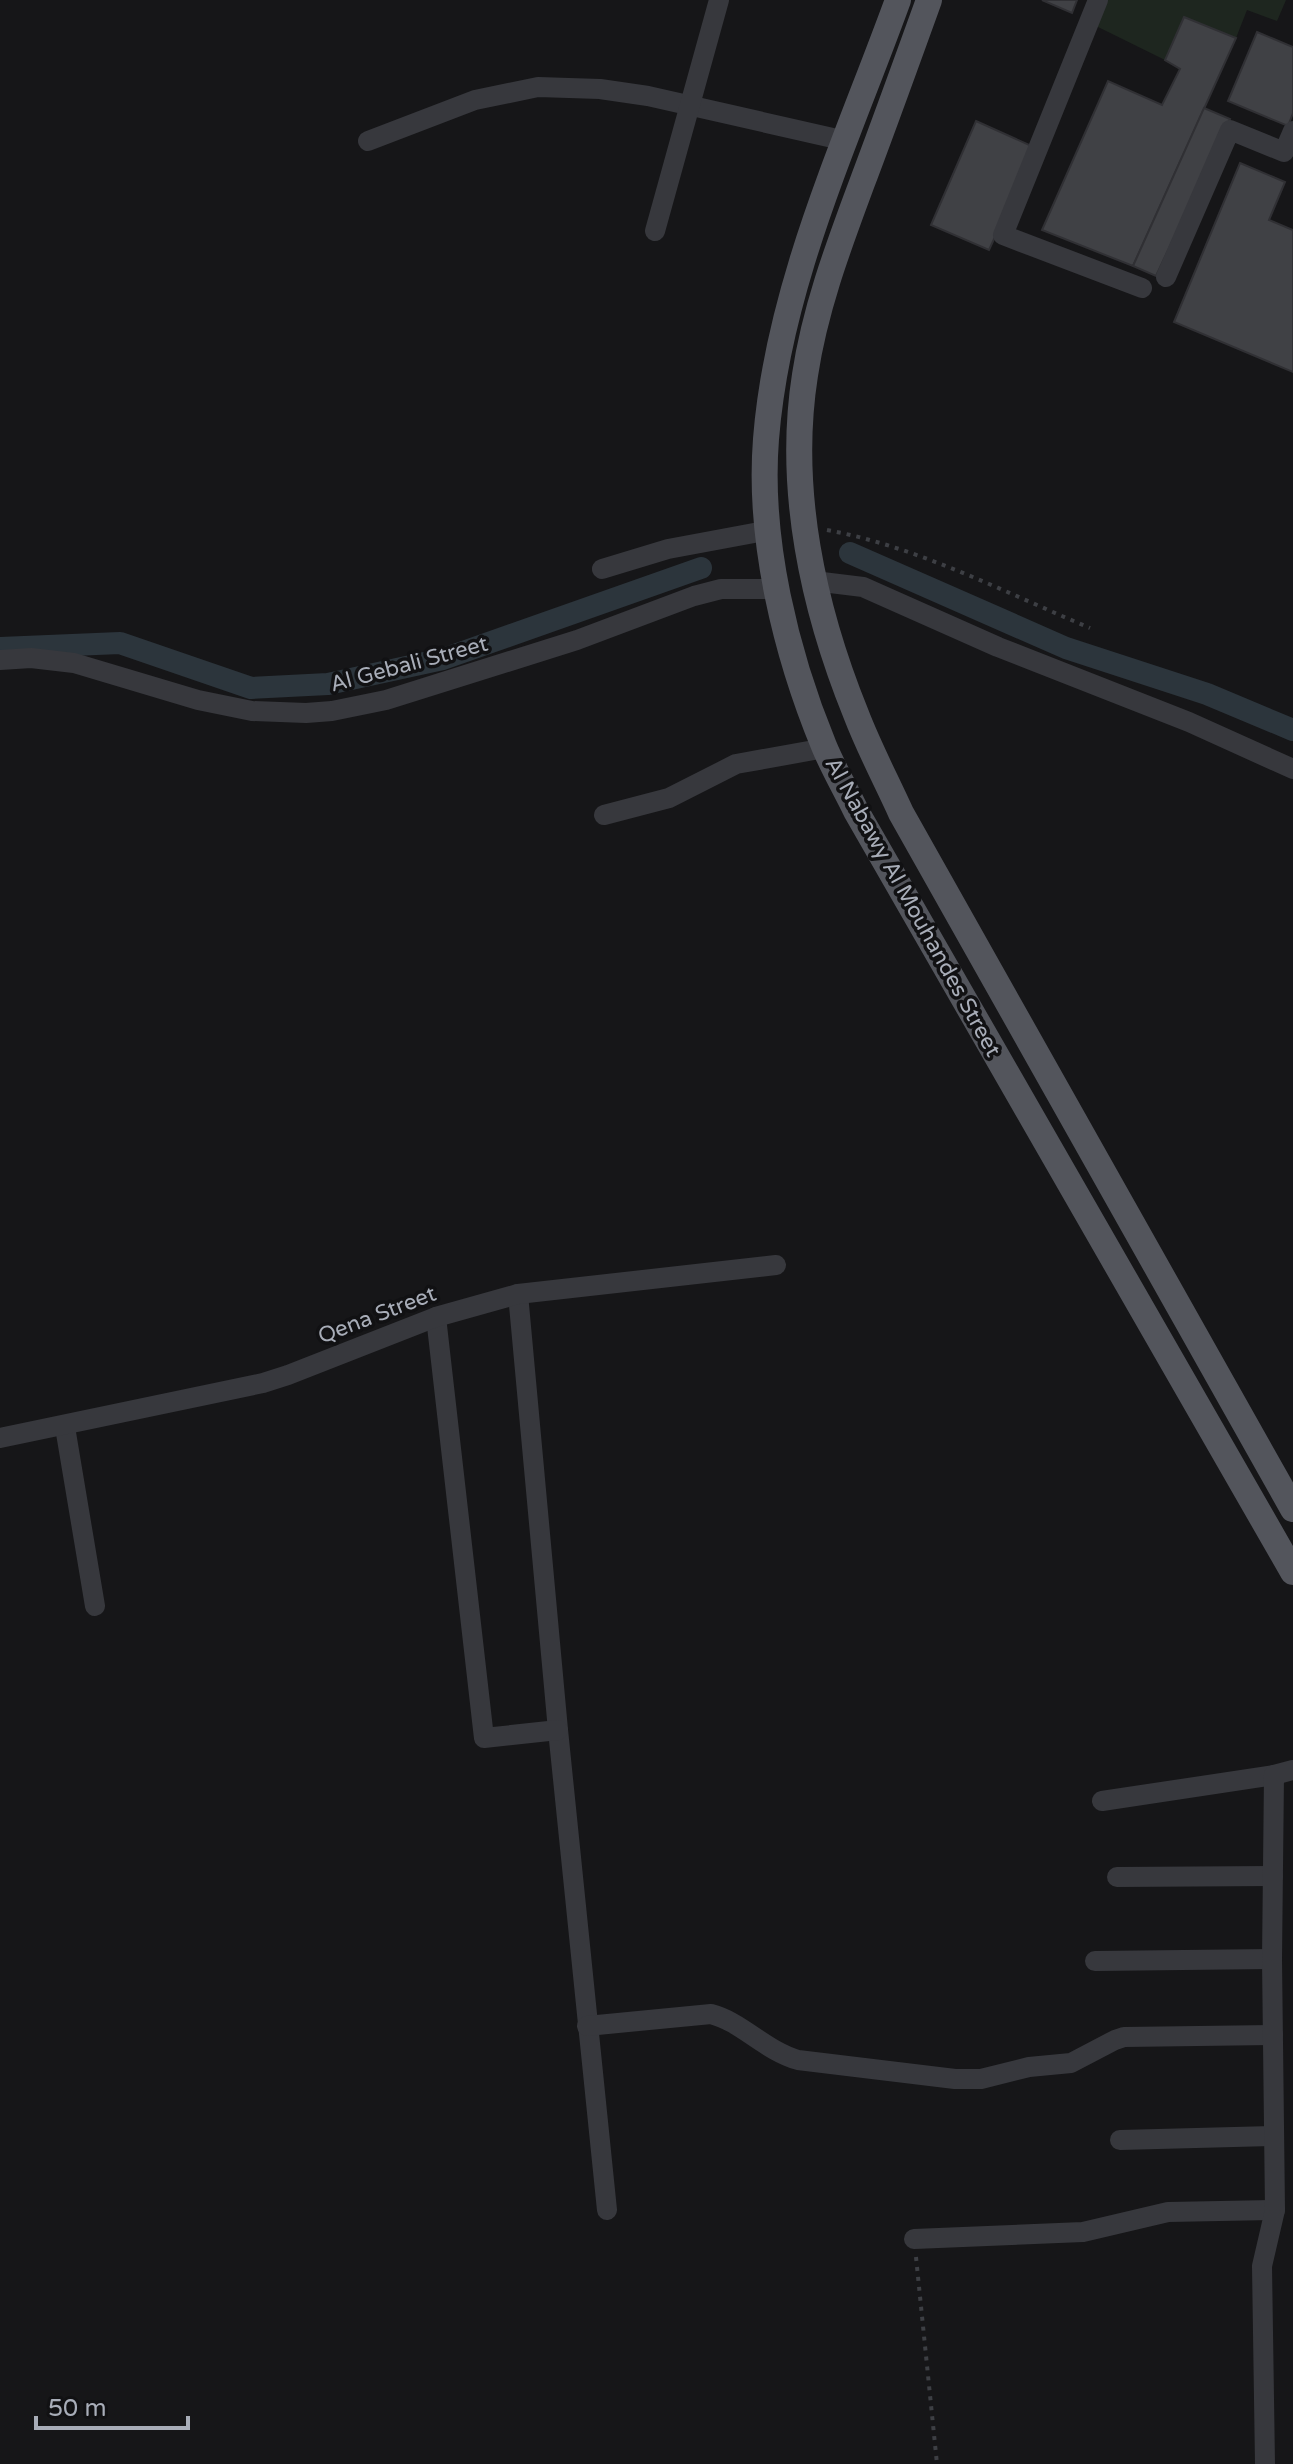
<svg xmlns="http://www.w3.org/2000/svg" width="1293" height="2464" font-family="'Varela Round',sans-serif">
  <rect width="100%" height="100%" fill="#161618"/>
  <!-- green -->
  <polygon fill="#1e261f" points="1106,0 1286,0 1277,21 1247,10 1236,38 1184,17 1165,60 1096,26"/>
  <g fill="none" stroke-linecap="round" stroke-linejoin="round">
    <!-- canal -->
    <g stroke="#2c353c" stroke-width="22">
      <polyline points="850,553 1066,648 1207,694 1293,730"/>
      <polyline points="0,648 120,643 251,688 328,684 443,659 701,568"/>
    </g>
  </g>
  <!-- building -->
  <g fill="#404145" stroke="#303034" stroke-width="2">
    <polygon points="1042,0 1077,0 1072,13"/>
    <polygon points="1184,17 1236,38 1133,266 1042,230 1108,81 1162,105 1180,69 1165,60"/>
    <polygon points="1257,32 1293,47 1293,113 1288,126 1228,101"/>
    <polygon points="1204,108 1230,119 1156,276 1133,266"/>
    <polygon points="976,121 1036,148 989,250 931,225"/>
    <polygon points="1240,163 1285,182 1269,220 1293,230 1293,372 1174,322"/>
  </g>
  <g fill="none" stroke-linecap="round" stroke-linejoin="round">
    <!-- path -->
    <g stroke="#3d3f44" stroke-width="4" stroke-dasharray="4 6" stroke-linecap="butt">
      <path d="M827,530C918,547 1004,592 1090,628"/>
      <polyline points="916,2257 937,2464"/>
    </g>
    <!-- minor -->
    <g stroke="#37383d" stroke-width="20">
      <polyline points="1098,0 1003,235 1142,288"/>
      <polyline points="368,141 475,100 538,87 600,89 648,96 846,141"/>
      <polyline points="655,231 719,0"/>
      <polyline points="1166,277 1230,130 1284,152 1293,131"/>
      <polyline points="602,569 668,549 770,530"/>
      <polyline points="814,581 863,587 998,647 1189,722 1293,769"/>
      <polyline points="0,660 31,658 74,663 198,700 252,711 306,713 332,711 386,700 577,640 694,596 721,589 777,589"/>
      <polyline points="604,815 669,798 736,764 825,748"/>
      <polyline points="518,1294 558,1730 607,2210"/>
      <polyline points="436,1317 484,1738 558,1730"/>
      <polyline points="65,1427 95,1606"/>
      <polyline points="0,1438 263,1383 288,1375 436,1317 518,1294 776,1265"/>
      <polyline points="1102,1801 1274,1775"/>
      <polyline points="1117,1877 1273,1876"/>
      <polyline points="1095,1961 1272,1959"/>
      <path d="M587,2026L711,2014C742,2022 764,2050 798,2060L955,2079H981L1029,2067L1071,2063L1115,2040L1124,2037L1273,2035"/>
      <polyline points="1120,2140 1274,2136"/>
      <polyline points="914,2239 1083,2232 1168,2212 1275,2210"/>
      <polyline points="1265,2464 1262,2266 1275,2210 1272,1959 1274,1775 1293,1770"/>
    </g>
    <!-- major -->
    <g stroke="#53555c" stroke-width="26">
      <path d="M898,0C846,143 778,286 766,439C758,540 786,654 824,746C833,768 846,790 856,811L1293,1572"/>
      <path d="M929,0C907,61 885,122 862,183C839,245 815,308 805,375C787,489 813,608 856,714C869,748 886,780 901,813L1293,1509"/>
    </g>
  </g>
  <g text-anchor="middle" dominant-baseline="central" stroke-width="7" stroke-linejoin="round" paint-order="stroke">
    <!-- street labels -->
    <g font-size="22" fill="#a8adb8" stroke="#111113">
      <text transform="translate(409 664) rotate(-15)">Al Gebali Street</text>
      <text transform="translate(913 907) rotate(61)">Al Nabawy Al Mouhandes Street</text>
      <text transform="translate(377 1315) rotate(-21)">Qena Street</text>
    </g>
  </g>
  <!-- scale -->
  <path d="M36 2416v12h152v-12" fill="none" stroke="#a8adb8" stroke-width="4"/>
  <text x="48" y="2416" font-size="24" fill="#a8adb8" stroke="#111113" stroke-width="6" paint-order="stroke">50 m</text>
</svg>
